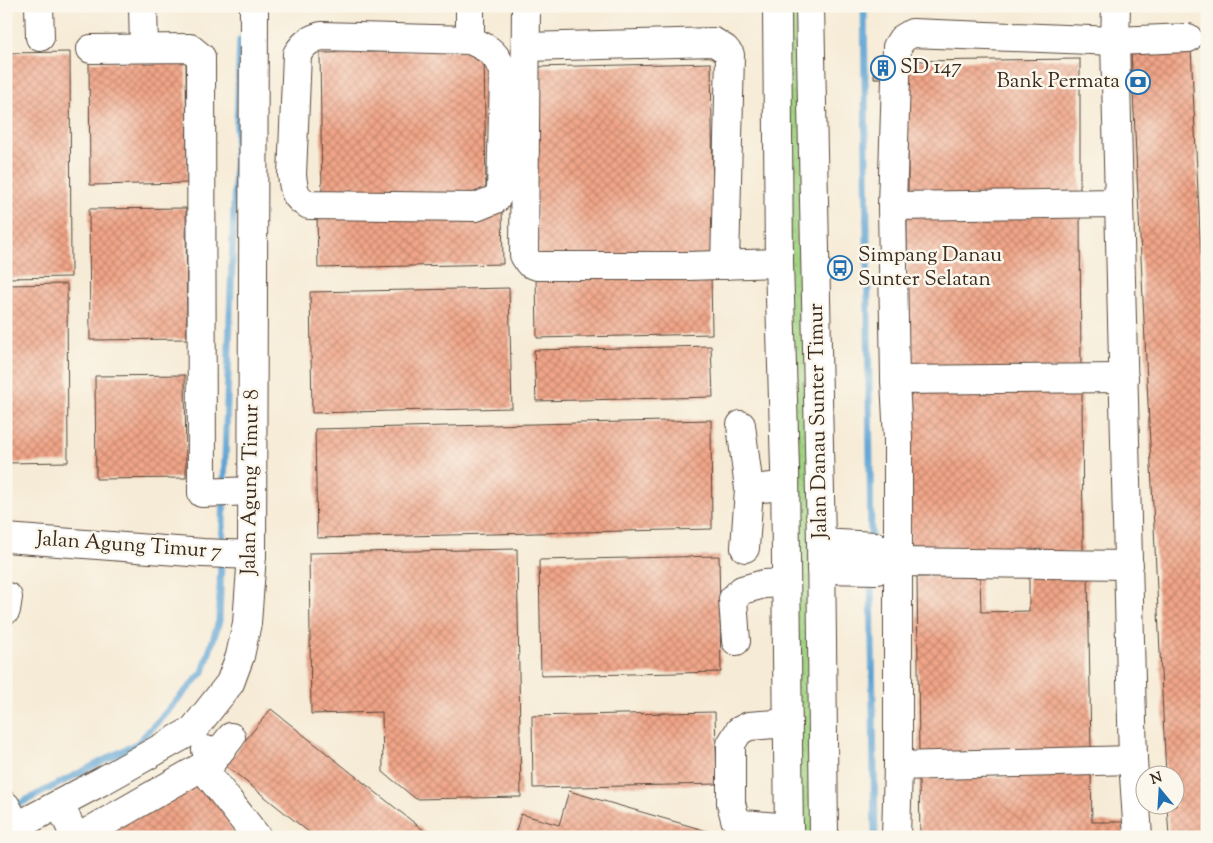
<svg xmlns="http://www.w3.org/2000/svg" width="1213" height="843" font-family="'Sorts Mill Goudy',serif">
  <defs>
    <pattern id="grass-dots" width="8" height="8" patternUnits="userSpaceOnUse" patternTransform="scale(1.25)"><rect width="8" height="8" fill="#a1d484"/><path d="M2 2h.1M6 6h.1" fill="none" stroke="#8cb672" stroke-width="1.8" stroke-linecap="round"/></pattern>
    <pattern id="building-cross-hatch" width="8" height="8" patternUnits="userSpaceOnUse" patternTransform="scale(1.25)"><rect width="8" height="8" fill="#f1a588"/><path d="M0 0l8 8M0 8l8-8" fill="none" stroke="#c4876f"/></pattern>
  </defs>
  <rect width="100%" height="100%" fill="#fbf7ec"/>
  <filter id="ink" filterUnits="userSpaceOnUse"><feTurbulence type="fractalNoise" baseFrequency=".02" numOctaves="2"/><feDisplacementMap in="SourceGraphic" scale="10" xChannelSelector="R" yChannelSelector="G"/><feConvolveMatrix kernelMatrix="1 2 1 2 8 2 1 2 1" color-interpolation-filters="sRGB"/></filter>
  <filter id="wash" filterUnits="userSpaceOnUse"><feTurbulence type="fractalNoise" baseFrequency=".0096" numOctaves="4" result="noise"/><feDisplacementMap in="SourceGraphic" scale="20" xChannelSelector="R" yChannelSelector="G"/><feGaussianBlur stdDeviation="1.12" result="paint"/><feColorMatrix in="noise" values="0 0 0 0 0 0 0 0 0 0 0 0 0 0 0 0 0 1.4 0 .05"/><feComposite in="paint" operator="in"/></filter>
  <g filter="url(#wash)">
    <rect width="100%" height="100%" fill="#f6ebd6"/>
    <!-- grass -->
    <polygon fill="url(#grass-dots)" stroke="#6e7f51" points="777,6 811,6 824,837 792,837"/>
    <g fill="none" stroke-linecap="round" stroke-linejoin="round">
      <!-- stream -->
      <g stroke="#5da3d3" stroke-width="7">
        <polyline points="864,6 871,541"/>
        <polyline points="224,486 240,40"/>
        <polyline points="222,549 224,497"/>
        <polyline points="871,575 875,837"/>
        <polyline points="13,807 138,743 203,672 219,621 221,559"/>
      </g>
    </g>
    <g id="blocks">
      <!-- building -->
      <g fill="url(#building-cross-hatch)">
        <polygon points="1191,47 1207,378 1207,837 1169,837 1167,806 1176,806 1176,776 1166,776 1131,50"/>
        <polygon points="484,50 486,194 322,197 320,53"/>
        <polygon points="70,52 71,277 6,278 6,53"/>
        <polygon points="875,57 892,57 892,78 874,78"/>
        <polygon points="1080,59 1080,195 908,197 908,61"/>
        <polygon points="186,61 187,183 90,185 89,62"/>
        <polygon points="711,63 714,257 538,261 534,67"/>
        <polygon points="186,208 187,339 90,340 89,209"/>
        <polygon points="502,208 503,264 318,268 317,212"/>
        <polygon points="1080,214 1081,369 907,371 907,216"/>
        <polygon points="711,273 712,334 537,338 536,277"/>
        <polygon points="67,284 68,462 6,463 6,285"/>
        <polygon points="509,288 512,408 312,413 310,292"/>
        <polygon points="711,346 713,397 536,401 534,350"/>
        <polygon points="185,375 186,478 96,479 95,376"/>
        <polygon points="1082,389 1083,552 910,554 909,391"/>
        <polygon points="711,420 712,529 317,538 315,429"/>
        <polygon points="517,549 521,797 416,799 383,772 382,712 311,714 309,553"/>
        <polygon points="719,556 721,672 541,676 539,560"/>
        <polygon points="1088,573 1091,750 919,753 917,577 980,576 981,612 1029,611 1029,574"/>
        <polygon points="271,709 432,837 315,837 225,765"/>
        <polygon points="715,712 717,784 533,788 532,716"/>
        <polygon points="1091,775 1092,822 1124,822 1124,837 920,837 919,779"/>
        <polygon points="207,779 237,837 95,837"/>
        <polygon points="569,791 714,833 713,837 514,837 521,814 559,825"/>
      </g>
    </g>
  </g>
  <g filter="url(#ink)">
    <use href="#blocks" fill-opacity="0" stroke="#57473a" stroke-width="1"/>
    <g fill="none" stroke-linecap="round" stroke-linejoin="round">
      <defs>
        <g id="minor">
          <polyline points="39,6 40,37"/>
          <polyline points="143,6 144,48"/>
          <polyline points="470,6 470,40"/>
          <polyline points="526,6 524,255 529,263 537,266 688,266 779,263"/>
          <polyline points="1116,6 1115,41 1133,760 1138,837"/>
          <path d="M321,36L470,40C490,49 498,54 504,75L501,190L496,199L476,207L309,205C294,198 294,190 292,175L297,54C304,44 309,39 321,36Z"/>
          <polyline points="526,47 714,42 725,49 730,55 725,265"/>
          <polyline points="91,49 190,48 201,57 202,493 252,491"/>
          <polyline points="892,206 1119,203"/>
          <polyline points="895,380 1124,378"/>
          <polyline points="741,425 749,489"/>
          <polyline points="6,538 203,553 252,555"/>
          <polyline points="821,543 875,546 889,559 898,562 1129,565"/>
          <polyline points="745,548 749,489 785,486"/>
          <polyline points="821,569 877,570 889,559"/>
          <polyline points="6,610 8,597"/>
          <polyline points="736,641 733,599 742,590 764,584 786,583"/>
          <polyline points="788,723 749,726 739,731 731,744 731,803 735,819 744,824 789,828"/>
          <polyline points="206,750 212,761 209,769 210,777 257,837"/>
          <polyline points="898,766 1133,760"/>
          <polyline points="60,804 73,833 83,835 212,761 231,737"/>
          <polyline points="6,806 17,826"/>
          <polyline points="6,832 104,780 193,730 230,683 240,656 247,623 252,555 254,6"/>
          <polyline points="896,837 898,766 898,439 895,380 892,206 897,47 902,39 912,33 1115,41 1188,38"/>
        </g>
        <g id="major">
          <polyline points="777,6 779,263 785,468 789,837"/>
          <polyline points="810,6 821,543 824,837"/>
        </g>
      </defs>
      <!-- minor casing -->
      <use href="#minor" stroke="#57473a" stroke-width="30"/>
      <!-- major casing -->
      <use href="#major" stroke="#57473a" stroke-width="30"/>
      <!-- minor -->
      <use href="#minor" stroke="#fff" stroke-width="28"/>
      <!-- major -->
      <use href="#major" stroke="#fff" stroke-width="28"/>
    </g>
  </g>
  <!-- icons -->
  <defs>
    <symbol id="building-ring" viewBox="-11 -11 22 22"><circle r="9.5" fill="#fbf7ec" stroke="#1f6fb2" stroke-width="1.5"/><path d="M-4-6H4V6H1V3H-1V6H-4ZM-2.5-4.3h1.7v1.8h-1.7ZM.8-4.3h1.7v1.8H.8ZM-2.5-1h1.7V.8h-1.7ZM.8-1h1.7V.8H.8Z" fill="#1f6fb2"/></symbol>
    <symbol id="bank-ring" viewBox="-11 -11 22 22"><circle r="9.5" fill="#fbf7ec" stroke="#1f6fb2" stroke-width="1.5"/><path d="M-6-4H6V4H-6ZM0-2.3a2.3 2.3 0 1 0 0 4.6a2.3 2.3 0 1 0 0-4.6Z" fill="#1f6fb2"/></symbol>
    <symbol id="bus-ring" viewBox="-11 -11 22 22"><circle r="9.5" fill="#fbf7ec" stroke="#1f6fb2" stroke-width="1.5"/><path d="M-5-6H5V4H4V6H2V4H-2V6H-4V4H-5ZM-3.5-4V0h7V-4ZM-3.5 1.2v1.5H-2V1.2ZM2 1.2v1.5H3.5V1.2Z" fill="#1f6fb2"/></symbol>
  </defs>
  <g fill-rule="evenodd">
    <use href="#building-ring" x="869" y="54" width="28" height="28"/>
    <use href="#bank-ring" x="1124" y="68" width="28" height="28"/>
    <use href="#bus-ring" x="826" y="254" width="28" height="28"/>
  </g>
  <g text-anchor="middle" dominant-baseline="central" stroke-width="5" stroke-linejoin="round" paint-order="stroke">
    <!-- poi labels -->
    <g font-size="21" fill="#3b2a1e" stroke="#fbf7ec" text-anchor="start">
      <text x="900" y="68">SD 147</text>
      <text x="1120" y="82" text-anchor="end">Bank Permata</text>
      <text x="858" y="256">Simpang Danau<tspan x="858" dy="24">Sunter Selatan</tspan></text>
    </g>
    <!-- street labels -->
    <g font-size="21" fill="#3b2a1e" stroke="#fbf7ec">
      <text transform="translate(819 421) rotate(-91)">Jalan Danau Sunter Timur</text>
      <text transform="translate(251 482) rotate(-89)">Jalan Agung Timur 8</text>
      <text transform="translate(129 546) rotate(4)">Jalan Agung Timur 7</text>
    </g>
  </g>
  <!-- margin -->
  <rect width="1213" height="843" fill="none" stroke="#fbf7ec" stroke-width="25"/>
  <!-- north arrow -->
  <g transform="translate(1160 790) rotate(342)"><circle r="24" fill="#fbf7ec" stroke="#aea59a"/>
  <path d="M0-4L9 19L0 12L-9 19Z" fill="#1f6fb2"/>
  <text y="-8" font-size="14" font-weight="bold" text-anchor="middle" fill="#3b2a1e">N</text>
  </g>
</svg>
